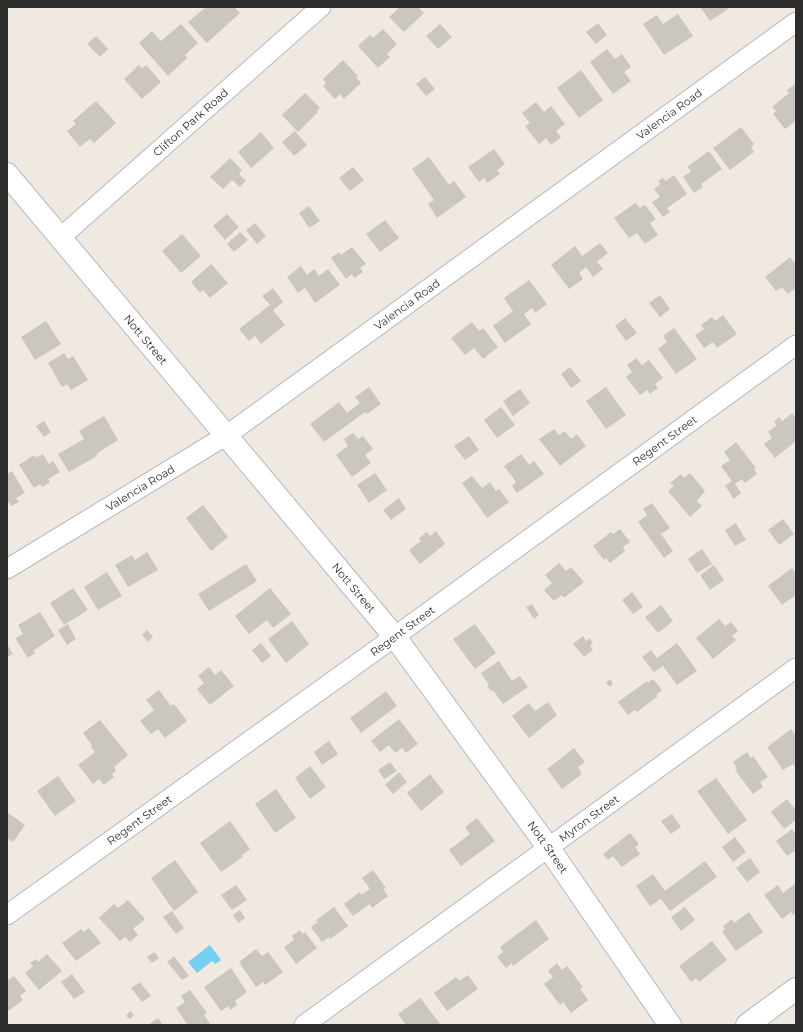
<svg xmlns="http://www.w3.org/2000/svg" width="803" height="1032" font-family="Montserrat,sans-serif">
  <rect width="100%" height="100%" fill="#efe9e1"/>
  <!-- water -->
  <polygon fill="#75cff0" points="210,945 221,960 215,964 212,961 197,973 188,962"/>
  <!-- building -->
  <g fill="#cbc7bf">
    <polygon points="206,7 234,7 240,13 207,43 188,22"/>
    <polygon points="400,7 418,7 424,13 404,32 389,17"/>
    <polygon points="700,7 731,7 710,21"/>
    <polygon points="678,14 693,36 664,55 643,24 657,15 663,24"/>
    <polygon points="598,23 607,35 596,44 586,32"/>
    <polygon points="181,24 198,43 185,55 187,58 168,76 139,43 152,31 161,41"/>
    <polygon points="440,24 452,37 438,49 426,36"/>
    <polygon points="383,29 397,44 387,54 390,57 378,68 358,46 370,35 373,38"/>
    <polygon points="96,36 108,49 100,57 87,44"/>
    <polygon points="607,49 615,59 622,54 631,67 624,72 631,81 613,94 590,62"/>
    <polygon points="343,60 358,76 356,77 361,83 344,99 340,94 335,99 323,86 326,83 323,79"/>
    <polygon points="139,65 142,69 146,65 161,82 142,99 124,79"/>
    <polygon points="581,70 603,100 579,118 557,88"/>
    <polygon points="425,77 435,89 426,96 416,84"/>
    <polygon points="795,84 796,121 785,129 773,114 776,111 772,107 789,93 787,90"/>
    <polygon points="305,93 320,108 317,110 318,112 298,132 282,115"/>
    <polygon points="96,101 116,123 94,143 90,139 80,147 67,131 76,124 73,121"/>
    <polygon points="536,102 544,112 551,106 565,124 556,131 561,137 551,145 546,138 539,144 525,126 530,123 522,113"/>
    <polygon points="741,127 754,144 751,147 754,152 730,170 713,148"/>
    <polygon points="295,131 307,145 294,156 282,142"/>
    <polygon points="261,132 274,148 251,168 238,152"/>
    <polygon points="494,149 505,164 497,170 500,174 487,183 484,178 479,182 468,167"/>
    <polygon points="709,151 722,169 701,184 703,187 694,193 683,177 691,171 687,167"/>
    <polygon points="429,157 449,185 454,181 466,197 437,218 428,204 434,200 412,169"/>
    <polygon points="230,158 242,170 239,174 246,181 240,187 232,180 223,189 210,177"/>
    <polygon points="353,167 364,180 350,191 339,178"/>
    <polygon points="674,175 687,194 667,208 670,212 663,217 652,202 660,197 654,189 661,184 658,181 663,178 666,181"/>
    <polygon points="635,203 640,208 645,205 656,219 650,223 658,235 645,244 637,233 629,238 614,218"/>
    <polygon points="309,206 320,221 309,228 299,213"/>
    <polygon points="227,214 239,227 225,240 213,226"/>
    <polygon points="385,220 399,238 380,252 366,234"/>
    <polygon points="255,223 266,236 257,244 246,230"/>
    <polygon points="240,232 248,240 234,252 227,244"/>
    <polygon points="182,234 201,256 181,273 162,251"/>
    <polygon points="600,243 608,253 597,262 603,269 593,277 586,267 579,273 583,279 569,289 551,265 575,246 582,256"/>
    <polygon points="352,247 366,264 360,268 363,272 354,278 352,274 346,279 331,258 339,252 341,255"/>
    <polygon points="790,257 796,264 796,288 788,294 782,287 776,291 765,277"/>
    <polygon points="211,264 228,283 210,298 203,290 200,293 191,282"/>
    <polygon points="301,266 307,275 314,269 319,276 328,269 340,285 315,303 305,288 298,293 287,277"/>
    <polygon points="529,280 547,304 535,313 532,308 524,314 531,324 505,343 493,326 513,311 504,298"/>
    <polygon points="273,288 283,302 273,310 285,325 261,344 255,336 249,341 239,329 270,305 262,296"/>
    <polygon points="660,295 670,309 660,317 649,303"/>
    <polygon points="723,315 737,334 717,348 713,342 704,348 695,335 704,329 701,325 712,317 715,321"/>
    <polygon points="625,318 637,333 626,341 615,326"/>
    <polygon points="46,321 61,344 35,360 21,337"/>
    <polygon points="472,322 479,331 483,328 498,347 483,359 474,348 465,355 451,338"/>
    <polygon points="674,328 697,359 676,374 658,349 667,342 663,336"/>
    <polygon points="64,353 68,359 73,356 88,380 71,390 67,384 62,387 48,363"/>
    <polygon points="636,358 642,365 649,360 663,378 655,384 658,388 650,394 647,390 640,395 626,377 632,372 627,365"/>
    <polygon points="570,367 581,381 571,388 561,374"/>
    <polygon points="369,387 381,404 367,414 365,412 324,442 310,424 339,402 347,413 360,403 355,397"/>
    <polygon points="606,387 626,415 606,429 586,401"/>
    <polygon points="520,389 530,403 513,416 503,401"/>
    <polygon points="501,407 515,425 497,438 484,420"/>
    <polygon points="792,413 796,418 796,441 775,458 764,444 772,438 768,432 777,425 774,422 779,417 782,421"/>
    <polygon points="104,416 118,440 96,454 97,456 69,472 58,454 84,439 79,431"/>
    <polygon points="44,421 51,432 44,437 36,426"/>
    <polygon points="554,429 559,435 565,431 571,439 577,434 586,446 560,466 539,439"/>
    <polygon points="353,433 358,439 363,436 373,449 365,455 371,463 352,477 336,455 348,446 344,439"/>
    <polygon points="469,436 479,450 465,460 454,446"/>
    <polygon points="736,442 756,468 754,469 757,474 745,483 742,479 735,484 741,493 734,499 725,486 732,481 721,466 730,460 724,452"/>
    <polygon points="43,454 49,464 53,461 60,472 48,479 50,482 42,487 40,484 34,488 19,465 34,455 36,458"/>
    <polygon points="521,454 529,465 534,461 544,474 517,493 512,486 516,482 504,466"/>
    <polygon points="12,471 25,493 16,498 19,502 11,506 9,502 7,503 7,474"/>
    <polygon points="375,473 387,490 369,503 357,485"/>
    <polygon points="690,473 705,491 697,501 702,506 690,517 668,491 674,486 670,483 681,474 684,478"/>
    <polygon points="472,476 482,488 490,482 496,491 499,489 509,502 487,518 462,483"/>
    <polygon points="399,498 406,509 391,520 383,510"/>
    <polygon points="652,503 670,528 661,534 673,551 664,558 638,522 647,515 643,509"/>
    <polygon points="203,505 228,537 211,551 186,518"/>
    <polygon points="783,519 794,534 779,545 768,530"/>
    <polygon points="736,523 746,540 735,546 725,530"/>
    <polygon points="620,529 630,542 623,547 625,551 610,563 606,558 604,560 593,546 611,532 613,534"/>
    <polygon points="436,531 445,544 420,564 409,550 421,541 419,538 427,532 430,536"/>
    <polygon points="702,549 712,564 697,573 688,559"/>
    <polygon points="147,552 158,570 128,587 115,565 132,555 135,560"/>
    <polygon points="559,563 566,571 571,567 584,582 564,598 562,595 554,601 544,590 552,583 545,575"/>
    <polygon points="246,564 257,581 209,611 198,594"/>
    <polygon points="714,565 724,580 710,590 700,575"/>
    <polygon points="792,568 796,574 796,595 782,605 768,586"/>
    <polygon points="107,572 122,596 98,610 84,587"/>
    <polygon points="73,588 88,610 64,625 50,603"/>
    <polygon points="270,588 291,614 273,628 267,620 249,634 235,616"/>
    <polygon points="632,592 643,607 633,614 622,600"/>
    <polygon points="532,604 539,615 534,619 526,607"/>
    <polygon points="661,605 673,621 658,633 645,617"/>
    <polygon points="40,612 55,636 34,650 35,653 28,658 15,638 23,634 18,625"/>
    <polygon points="719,619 725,626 731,622 738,631 732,636 736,640 713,659 696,638"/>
    <polygon points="292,621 309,644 286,663 268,639"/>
    <polygon points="68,624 76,639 67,645 58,630"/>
    <polygon points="475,624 496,653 475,669 453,639"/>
    <polygon points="147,630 153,637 148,642 142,635"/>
    <polygon points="583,636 586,641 589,638 593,643 590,646 593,650 584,657 573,644"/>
    <polygon points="261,643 271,656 262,663 252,650"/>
    <polygon points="677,643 697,671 677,685 663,666 654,672 642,657 651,650 657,658"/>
    <polygon points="7,644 13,654 7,657"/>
    <polygon points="499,661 512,681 520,676 528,687 503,704 493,690 491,691 487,686 489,685 481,673"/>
    <polygon points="209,667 215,675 221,670 234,686 210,705 197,689 204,683 198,676"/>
    <polygon points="610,679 613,683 610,687 606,683"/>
    <polygon points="653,679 662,690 656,695 658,696 637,712 635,710 628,715 618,702 647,681 648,683"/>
    <polygon points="159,690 171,706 174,704 187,721 165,738 158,729 151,734 140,721 154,710 146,700"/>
    <polygon points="386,691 397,706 361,733 350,718"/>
    <polygon points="548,702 557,715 529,738 512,716 529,703 535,711"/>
    <polygon points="399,719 418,744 406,753 402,748 395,753 389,745 380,752 371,741"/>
    <polygon points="100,720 128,755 114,767 116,771 112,774 114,777 104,785 99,779 93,784 78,765 95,752 91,747 92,745 83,733"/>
    <polygon points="791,729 796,736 796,768 793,764 783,770 767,747"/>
    <polygon points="329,741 338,754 322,765 314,752"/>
    <polygon points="574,748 585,762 578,767 582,774 562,789 547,769"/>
    <polygon points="747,752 751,758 753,756 768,777 760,782 763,787 753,794 735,770 737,768 733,762"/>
    <polygon points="390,762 397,771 384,779 378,770"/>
    <polygon points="310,766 326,787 310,799 295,778"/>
    <polygon points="399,772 407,782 393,794 385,785"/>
    <polygon points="430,774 444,792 421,811 407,793"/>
    <polygon points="58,776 76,801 55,816 37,791"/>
    <polygon points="716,778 747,820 728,834 697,791"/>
    <polygon points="276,789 296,818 275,833 255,804"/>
    <polygon points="787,799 796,810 796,820 784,829 771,812"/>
    <polygon points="7,812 25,825 13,842 7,838"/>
    <polygon points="672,814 681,827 671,834 661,821"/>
    <polygon points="477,818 495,841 461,866 449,850 470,834 465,827"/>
    <polygon points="230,821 250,849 242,855 243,857 221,872 200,843"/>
    <polygon points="792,829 796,835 796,850 787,856 776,841"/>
    <polygon points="630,833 639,844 635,847 640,854 622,867 613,856 608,860 603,854"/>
    <polygon points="735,837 746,852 733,862 722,847"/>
    <polygon points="750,858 760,872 747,882 736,868"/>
    <polygon points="175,860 198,892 174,911 151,878"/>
    <polygon points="705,861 717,877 670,911 661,899 650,906 636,886 653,874 665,891"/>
    <polygon points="373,870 386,888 383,889 388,896 372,908 370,904 353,916 344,904 360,892 361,895 370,889 362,878"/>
    <polygon points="796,883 796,913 793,915 791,912 782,919 764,895 778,885 783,893"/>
    <polygon points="236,885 247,900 232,910 221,895"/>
    <polygon points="128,900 145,919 133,929 138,935 130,942 125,937 120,941 99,918 114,904 118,908"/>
    <polygon points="334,907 348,926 330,939 329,937 322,942 311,927 318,922 316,920"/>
    <polygon points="685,907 695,920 681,931 671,917"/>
    <polygon points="240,910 245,918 238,923 233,915"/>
    <polygon points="172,911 184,928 176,934 163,917"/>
    <polygon points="749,912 763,932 736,951 722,932 725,929 723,926 732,919 734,923"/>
    <polygon points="536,920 549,939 513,966 512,963 506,968 497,957 503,952 500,947"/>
    <polygon points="89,928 101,943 76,961 62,943 81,929 84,932"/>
    <polygon points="300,930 302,934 305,932 317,948 296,964 284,947 294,940 292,936"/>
    <polygon points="712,941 727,960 699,982 696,978 691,982 679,966"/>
    <polygon points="256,949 262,956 268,952 283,972 265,985 263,982 256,987 239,962"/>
    <polygon points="154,952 159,958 152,963 147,957"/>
    <polygon points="47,954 62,971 39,990 25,973 33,966 30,963 36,959 38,962"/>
    <polygon points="174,956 189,976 182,980 167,962"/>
    <polygon points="557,963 562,970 567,966 583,987 580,989 588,1000 571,1013 563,1002 560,1005 544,984 553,977 548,971"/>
    <polygon points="231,968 247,992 235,1001 237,1005 230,1010 228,1006 221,1011 204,987"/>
    <polygon points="72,974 85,992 74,999 61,982"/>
    <polygon points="468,975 478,989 447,1011 434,993 456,977 459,981"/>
    <polygon points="14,976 26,991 20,996 23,1000 7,1012 7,981"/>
    <polygon points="140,982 151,996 142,1002 131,988"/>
    <polygon points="190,990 207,1013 204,1015 211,1025 188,1025 176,1008 185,1002 181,996"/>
    <polygon points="420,998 421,999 441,1025 406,1025 398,1014"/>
    <polygon points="130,1011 134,1015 130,1019 126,1016"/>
    <polygon points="158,1018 163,1025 148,1025"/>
  </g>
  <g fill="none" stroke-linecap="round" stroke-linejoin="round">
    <defs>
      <g id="street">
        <path id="s1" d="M61,237L321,7"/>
        <path id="s2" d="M7,569L227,435L796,22"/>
        <path id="s3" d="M7,915L379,648L796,345"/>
        <path id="s4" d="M304,1025L796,668"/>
      </g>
      <g id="secondary">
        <path id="s5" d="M7,174L395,637L548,847L670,1025"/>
        <polyline points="747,1025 796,989"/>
      </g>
    </defs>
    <!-- street casing -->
    <use href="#street" stroke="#b4b7c1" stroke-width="21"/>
    <!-- secondary casing -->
    <use href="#secondary" stroke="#b4b7c1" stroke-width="24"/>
    <!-- street -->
    <use href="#street" stroke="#fff" stroke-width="19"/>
    <!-- secondary -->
    <use href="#secondary" stroke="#fff" stroke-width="22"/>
  </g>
  <g text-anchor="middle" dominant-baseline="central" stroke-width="4" stroke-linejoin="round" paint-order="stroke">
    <!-- street labels -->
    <g font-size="11" fill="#2e2e2e" stroke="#fff">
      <text stroke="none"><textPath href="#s2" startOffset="804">Valencia Road</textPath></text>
      <text stroke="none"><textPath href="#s1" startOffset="173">Clifton Park Road</textPath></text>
      <text stroke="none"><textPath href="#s2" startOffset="480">Valencia Road</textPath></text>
      <text stroke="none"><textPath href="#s5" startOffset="216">Nott Street</textPath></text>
      <text stroke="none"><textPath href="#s3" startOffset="811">Regent Street</textPath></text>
      <text stroke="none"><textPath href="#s2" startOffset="156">Valencia Road</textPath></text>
      <text stroke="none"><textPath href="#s5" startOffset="540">Nott Street</textPath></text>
      <text stroke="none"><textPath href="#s3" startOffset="487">Regent Street</textPath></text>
      <text stroke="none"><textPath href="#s4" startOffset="352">Myron Street</textPath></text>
      <text stroke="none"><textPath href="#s3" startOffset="163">Regent Street</textPath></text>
      <text stroke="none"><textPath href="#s5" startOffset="864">Nott Street</textPath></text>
    </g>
  </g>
  <!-- border -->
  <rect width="803" height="1032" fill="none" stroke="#2e2e2e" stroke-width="16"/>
</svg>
